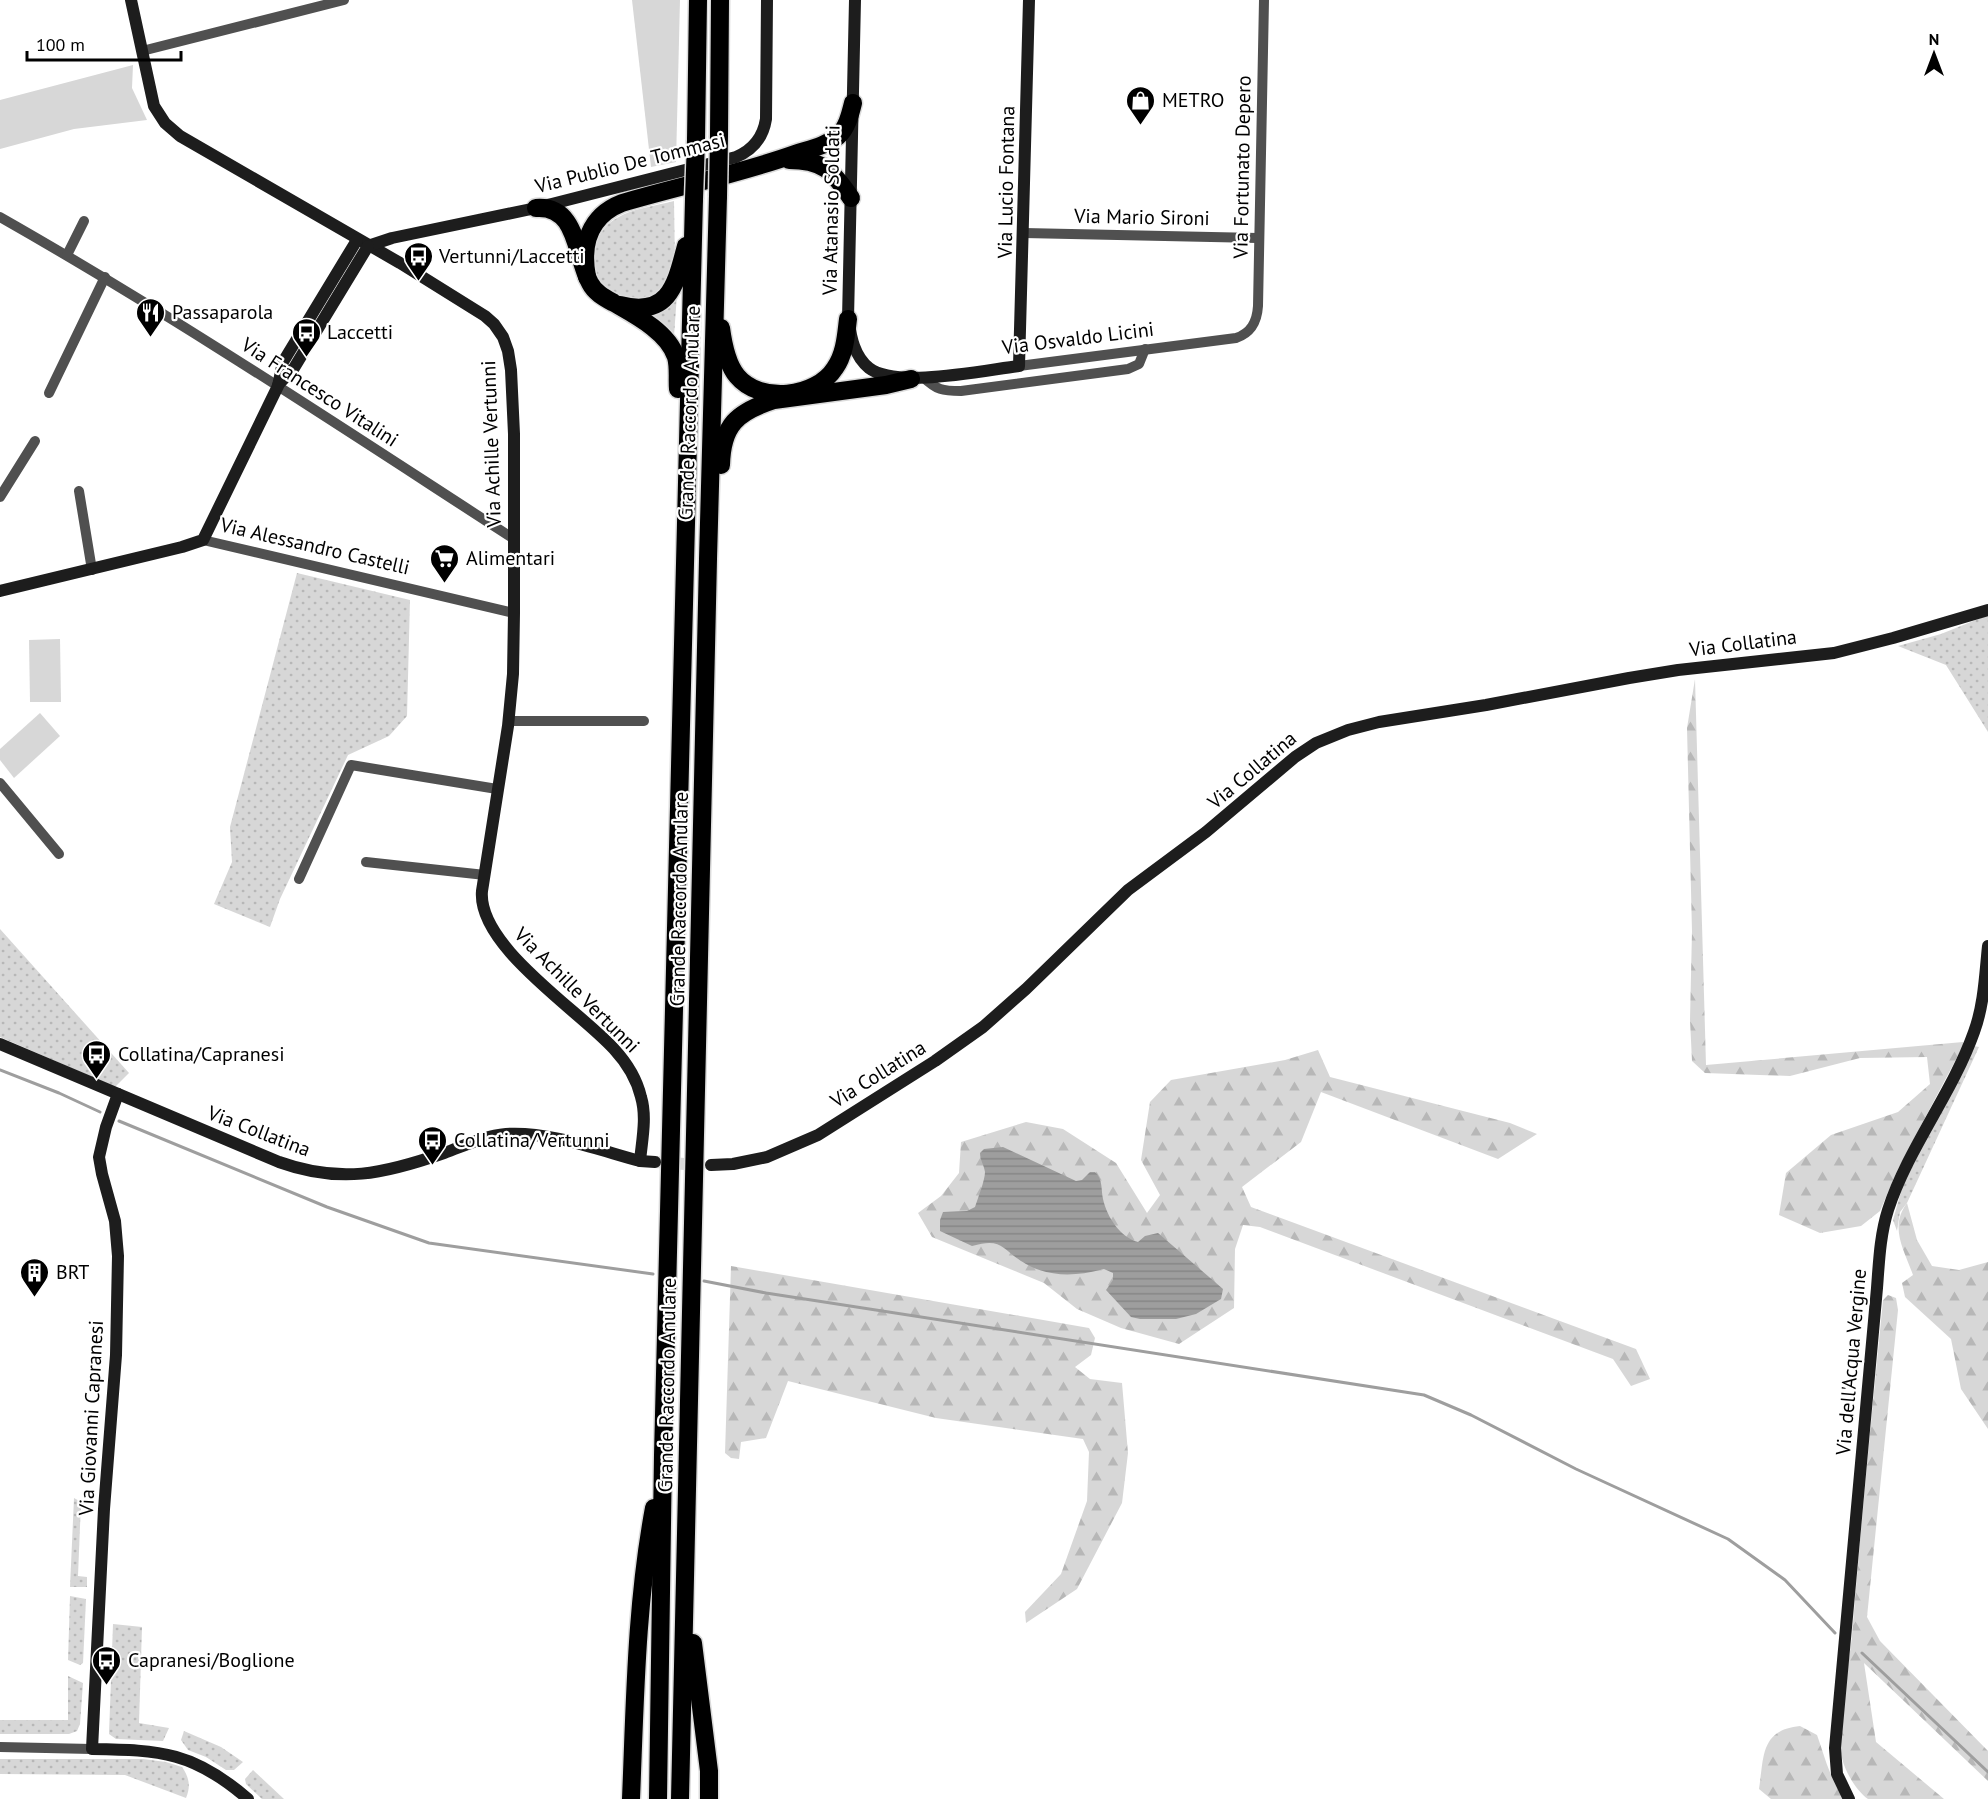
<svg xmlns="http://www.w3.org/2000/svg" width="1988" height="1799" font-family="'PT Sans',sans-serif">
  <defs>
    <pattern id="grass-dots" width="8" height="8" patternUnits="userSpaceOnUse" patternTransform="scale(1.5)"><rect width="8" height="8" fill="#d7d7d7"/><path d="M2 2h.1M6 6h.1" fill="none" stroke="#b7b7b7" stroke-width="1.8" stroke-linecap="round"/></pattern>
    <pattern id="forest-firs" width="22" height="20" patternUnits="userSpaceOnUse" patternTransform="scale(1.5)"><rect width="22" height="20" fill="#d7d7d7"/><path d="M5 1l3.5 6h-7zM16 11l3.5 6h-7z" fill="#b7b7b7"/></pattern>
    <pattern id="water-rules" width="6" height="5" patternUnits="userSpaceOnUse" patternTransform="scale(1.5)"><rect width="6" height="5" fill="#9e9e9e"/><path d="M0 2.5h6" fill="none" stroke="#868686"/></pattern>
  </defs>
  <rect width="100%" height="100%" fill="#fff"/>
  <!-- grass -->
  <g fill="url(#grass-dots)">
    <path d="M674,201L675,266C672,283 652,304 633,301C629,301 624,298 620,296C615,294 608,293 604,289C583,268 593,231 617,218C633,208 656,206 674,201Z"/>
    <polygon points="677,294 674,336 661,322 647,314"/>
    <polygon points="297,573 410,600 407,716 389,736 348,755 280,899 270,927 214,904 232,862 230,827"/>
    <polygon points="1988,615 1988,732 1946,665 1898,646 1941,634"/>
    <polygon points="0,929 129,1073 115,1087 0,1037"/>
    <polygon points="1974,1046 1979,1047 1907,1203 1900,1212 1897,1231 1893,1220 1904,1181"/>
    <polygon points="74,1498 81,1502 78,1576 87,1577 87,1587 70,1587"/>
    <polygon points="70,1596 86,1599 83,1663 80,1665 68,1660"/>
    <polygon points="113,1624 142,1627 139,1723 169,1728 163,1741 116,1739 109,1734"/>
    <polygon points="68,1676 83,1683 80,1724 77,1731 69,1734 0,1734 0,1720 68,1720"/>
    <polygon points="184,1731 221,1747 243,1762 234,1770 226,1770 206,1757 188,1750 181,1740"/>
    <path d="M0,1759H143L166,1762L182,1767C189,1777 191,1786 186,1798L125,1775L0,1774Z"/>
    <polygon points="253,1770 284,1799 262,1799 246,1784 245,1779"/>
  </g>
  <!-- forest -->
  <g fill="url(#forest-firs)">
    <polygon points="1695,679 1706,1065 1963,1042 1963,1046 1898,1169 1880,1211 1861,1226 1820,1233 1779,1215 1786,1173 1831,1135 1898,1112 1930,1084 1927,1057 1860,1058 1790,1076 1705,1073 1692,1061 1690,1020 1692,931 1687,728"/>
    <polygon points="1318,1050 1330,1077 1510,1123 1537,1134 1498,1159 1321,1092 1301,1142 1242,1187 1251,1207 1636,1349 1650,1379 1631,1386 1613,1359 1260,1227 1243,1225 1235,1249 1234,1308 1179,1344 1121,1328 1077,1309 1044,1283 932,1237 918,1213 941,1196 959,1173 961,1142 1026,1122 1063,1129 1116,1163 1147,1213 1160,1195 1141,1160 1150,1102 1171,1080 1285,1060"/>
    <path d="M1907,1203L1917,1240L1932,1266L1959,1270L1988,1262V1429L1961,1389L1951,1339L1905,1297L1902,1283L1913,1275C1904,1250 1889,1227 1907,1203Z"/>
    <polygon points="731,1266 1089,1328 1095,1338 1091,1355 1075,1367 1090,1379 1122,1383 1128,1453 1122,1503 1077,1589 1026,1623 1025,1612 1061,1574 1087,1501 1089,1452 1083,1439 936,1418 788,1381 766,1438 741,1442 739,1459 731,1458 725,1453"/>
    <path d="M1888,1295L1896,1298L1898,1310L1867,1617L1880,1641L1988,1751V1781L1864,1663L1876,1742L1944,1799H1868C1855,1790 1843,1768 1841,1753C1836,1721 1849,1669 1852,1635C1861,1524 1872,1412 1883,1300Z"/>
    <path d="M1800,1726L1817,1735C1825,1757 1830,1781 1846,1799H1771L1759,1789C1764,1757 1760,1730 1800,1726Z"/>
  </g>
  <!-- park -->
  <g fill="#d7d7d7">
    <polygon points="632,0 680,0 676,162 651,167"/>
    <polygon points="133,65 132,88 147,120 74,129 0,149 0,100"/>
    <polygon points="60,639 61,702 30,702 29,640"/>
    <polygon points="40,713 60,736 14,778 0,760 0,749"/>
  </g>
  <!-- water -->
  <path fill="url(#water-rules)" d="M1003,1147L1076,1181L1082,1180L1090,1172H1095C1103,1179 1101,1190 1103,1199C1107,1217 1120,1237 1138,1242L1145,1236L1158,1233L1223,1289L1221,1299L1196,1314L1176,1319H1140L1131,1317L1106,1290L1113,1280V1273L1104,1269C1079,1276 1050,1278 1026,1264C1001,1250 1004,1237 972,1246L940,1231V1220L943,1212L967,1211L975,1207C978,1198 985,1180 985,1172C984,1165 980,1160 980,1153L984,1149Z"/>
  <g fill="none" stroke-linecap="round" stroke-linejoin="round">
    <!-- stream -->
    <g stroke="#9e9e9e" stroke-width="3">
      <polyline points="0,1070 59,1093 100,1112"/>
      <polyline points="119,1121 327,1207 429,1243 653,1274"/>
      <polyline points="704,1281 766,1293 1424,1395 1471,1415 1576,1469 1728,1539 1785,1580 1835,1633"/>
      <polyline points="1862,1653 1988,1772"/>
    </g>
    <!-- secondary-tunnel -->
    <polyline stroke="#d9d9d9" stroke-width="12" stroke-dasharray="12 6" stroke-linecap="butt" points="655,1162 702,1165"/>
    <defs>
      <g id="highway">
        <polyline points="719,136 720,0"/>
        <polyline points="696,140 698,0"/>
        <path d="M789,160C823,160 833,171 851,198"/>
        <path d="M536,208C578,205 575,256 590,283C595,293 605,298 614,303C635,315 668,332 676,357C679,368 677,379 678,389"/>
        <path d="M587,277C581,245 589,216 622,203C679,186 739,174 795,154C810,149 826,146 838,136C847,128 850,115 853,103"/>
        <path d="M620,305C670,318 676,283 686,246"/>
        <path d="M721,328C723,343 727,364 737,376C760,404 816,398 835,368C845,354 846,335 848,319"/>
        <path d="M721,465C722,425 737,412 774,400L886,385L911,379"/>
        <polyline points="693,1643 709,1771 709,1799"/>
        <path d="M631,1799C635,1702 636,1604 654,1508"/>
        <polyline points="658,1799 663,1455 694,199"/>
        <polyline points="680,1799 708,559 718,196"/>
      </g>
    </defs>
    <!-- highway casing -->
    <use href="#highway" stroke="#dbdbdb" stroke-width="21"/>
    <!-- street -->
    <g stroke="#505050" stroke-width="10">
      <polyline points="142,51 344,0"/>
      <path d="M0,217C176,317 344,429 514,539"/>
      <polyline points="1024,233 1258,238"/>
      <polyline points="67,255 84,221"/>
      <path d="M1019,366L1236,338C1251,333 1257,322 1258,306L1264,0"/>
      <path d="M923,377C937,390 942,391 961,391L1128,369L1139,364L1145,349"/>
      <polyline points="49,393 105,277"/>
      <polyline points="79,491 92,570"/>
      <polyline points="0,497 35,441"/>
      <polyline points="203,540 514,613"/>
      <polyline points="509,721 644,721"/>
      <polyline points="0,783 59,854"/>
      <polyline points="366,862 485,875"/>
      <polyline points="299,879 351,765 497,789"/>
      <polyline points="0,1747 92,1749"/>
    </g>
    <!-- secondary -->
    <g stroke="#1d1d1d" stroke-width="12">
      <path d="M131,0L154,106L165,123L180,136L400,263L485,316L494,324L503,337L508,351L511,370L514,434V613L513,674L508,726L482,891C477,946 580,1011 614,1049C626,1062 637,1080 641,1097C647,1117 642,1140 640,1161"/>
      <path d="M855,0L848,319C851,337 854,356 869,368C896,389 985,370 1019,366L1029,0"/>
      <path d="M368,246L392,238L536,208L736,157C753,150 763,138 766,119L767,0"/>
      <polyline points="278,385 294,368 368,246"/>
      <polyline points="0,591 182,547 203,540 278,386 283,362 357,240"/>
      <path d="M0,1044L279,1162C340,1184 384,1174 444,1153C464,1146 484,1136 506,1134C548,1131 599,1150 640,1161L655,1162"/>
      <path d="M118,1094L106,1127L99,1157L102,1174L115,1221L118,1256L116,1355L104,1509L92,1749C161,1750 194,1752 248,1799"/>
      <polyline points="711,1165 733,1164 767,1157 818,1135 935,1061 983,1027 1026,989 1128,890 1206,832 1295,757 1316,743 1348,730 1379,722 1486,705 1629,678 1678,670 1834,653 1893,638 1988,610"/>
      <path d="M1849,1799L1837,1774L1835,1748L1877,1288C1879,1262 1880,1235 1888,1210C1908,1148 1952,1094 1974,1032C1984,1005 1985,975 1988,946"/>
    </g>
    <!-- highway -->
    <use href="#highway" stroke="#000" stroke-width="18"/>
    <defs>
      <g id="highway-bridge">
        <polyline points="718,196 719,136"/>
        <polyline points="694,199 696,140"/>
      </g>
    </defs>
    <!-- highway-bridge casing -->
    <use href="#highway-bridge" stroke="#dbdbdb" stroke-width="21" stroke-linecap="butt"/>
    <!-- highway-bridge -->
    <use href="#highway-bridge" stroke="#000" stroke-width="18"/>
  </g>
  <!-- icons -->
  <defs>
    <symbol id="shop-pin" viewBox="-11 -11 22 30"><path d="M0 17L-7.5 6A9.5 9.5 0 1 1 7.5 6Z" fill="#000" stroke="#fff"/><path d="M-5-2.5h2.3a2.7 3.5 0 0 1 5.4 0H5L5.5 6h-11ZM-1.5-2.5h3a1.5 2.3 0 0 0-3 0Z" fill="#fff"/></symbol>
    <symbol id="bus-pin" viewBox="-11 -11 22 30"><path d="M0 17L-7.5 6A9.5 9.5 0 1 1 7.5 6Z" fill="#000" stroke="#fff"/><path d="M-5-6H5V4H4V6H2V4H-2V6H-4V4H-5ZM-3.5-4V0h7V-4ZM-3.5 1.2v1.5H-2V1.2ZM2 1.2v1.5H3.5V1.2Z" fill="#fff"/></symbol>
    <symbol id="restaurant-pin" viewBox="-11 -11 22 30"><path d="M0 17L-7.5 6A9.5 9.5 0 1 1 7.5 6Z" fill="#000" stroke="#fff"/><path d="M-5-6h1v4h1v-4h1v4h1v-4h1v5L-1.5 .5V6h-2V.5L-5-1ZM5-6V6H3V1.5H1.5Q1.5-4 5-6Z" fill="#fff"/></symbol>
    <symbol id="supermarket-pin" viewBox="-11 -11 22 30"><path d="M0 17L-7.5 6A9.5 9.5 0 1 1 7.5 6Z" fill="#000" stroke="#fff"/><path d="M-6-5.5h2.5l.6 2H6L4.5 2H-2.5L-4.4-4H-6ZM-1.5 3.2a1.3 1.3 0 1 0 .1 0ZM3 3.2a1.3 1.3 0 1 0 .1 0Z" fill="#fff"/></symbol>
    <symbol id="building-pin" viewBox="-11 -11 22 30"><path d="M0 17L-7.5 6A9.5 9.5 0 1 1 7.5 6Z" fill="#000" stroke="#fff"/><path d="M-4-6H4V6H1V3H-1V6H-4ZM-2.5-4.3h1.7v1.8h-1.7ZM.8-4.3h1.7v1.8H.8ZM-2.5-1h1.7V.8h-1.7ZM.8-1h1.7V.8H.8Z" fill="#fff"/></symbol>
  </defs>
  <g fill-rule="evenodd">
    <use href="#shop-pin" x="1124" y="84" width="33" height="45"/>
    <use href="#bus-pin" x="402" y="240" width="33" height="45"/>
    <use href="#restaurant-pin" x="134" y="296" width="33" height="45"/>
    <use href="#bus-pin" x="290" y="316" width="33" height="45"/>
    <use href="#supermarket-pin" x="428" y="542" width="33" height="45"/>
    <use href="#bus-pin" x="80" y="1038" width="33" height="45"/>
    <use href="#bus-pin" x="416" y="1124" width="33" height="45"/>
    <use href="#building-pin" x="18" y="1256" width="33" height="45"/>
    <use href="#bus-pin" x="90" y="1644" width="33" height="45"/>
  </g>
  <g text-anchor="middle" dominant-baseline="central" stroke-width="4.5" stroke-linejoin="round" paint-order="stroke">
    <!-- poi labels -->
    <g font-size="20" fill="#000" stroke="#fff" text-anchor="start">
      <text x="1162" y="100">METRO</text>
      <text x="439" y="256">Vertunni/Laccetti</text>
      <text x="172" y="312">Passaparola</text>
      <text x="327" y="332">Laccetti</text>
      <text x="466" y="558">Alimentari</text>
      <text x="118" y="1054">Collatina/Capranesi</text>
      <text x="454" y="1140">Collatina/Vertunni</text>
      <text x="56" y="1272">BRT</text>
      <text x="128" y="1660">Capranesi/Boglione</text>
    </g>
    <!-- street labels -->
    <g font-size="20" fill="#000" stroke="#fff">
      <text transform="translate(630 163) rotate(-14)">Via Publio De Tommasi</text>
      <text transform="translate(1242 167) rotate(-89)">Via Fortunato Depero</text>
      <text transform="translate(1006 182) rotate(-89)">Via Lucio Fontana</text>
      <text transform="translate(831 210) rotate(-89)">Via Atanasio Soldati</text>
      <text transform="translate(1142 217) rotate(1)">Via Mario Sironi</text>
      <text transform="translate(1078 338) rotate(-7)">Via Osvaldo Licini</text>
      <text transform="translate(320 392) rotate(33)">Via Francesco Vitalini</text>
      <text transform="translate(689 413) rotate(-88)">Grande Raccordo Anulare</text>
      <text transform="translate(491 444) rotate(-92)">Via Achille Vertunni</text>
      <text transform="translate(315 546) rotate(13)">Via Alessandro Castelli</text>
      <text transform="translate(1743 643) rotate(-7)">Via Collatina</text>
      <text transform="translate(1252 770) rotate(-40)">Via Collatina</text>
      <text transform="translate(679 899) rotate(-89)">Grande Raccordo Anulare</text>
      <text transform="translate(577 990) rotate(45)">Via Achille Vertunni</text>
      <text transform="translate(878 1074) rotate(-32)">Via Collatina</text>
      <text transform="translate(259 1131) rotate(21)">Via Collatina</text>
      <text transform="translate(1851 1362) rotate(-85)">Via dell'Acqua Vergine</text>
      <text transform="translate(667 1385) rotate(-89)">Grande Raccordo Anulare</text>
      <text transform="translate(91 1418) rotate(-87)">Via Giovanni Capranesi</text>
    </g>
  </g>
  <!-- north arrow -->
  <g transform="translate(1934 54)" stroke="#ffffff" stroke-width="4.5" paint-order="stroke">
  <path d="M0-4.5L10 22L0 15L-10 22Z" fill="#000000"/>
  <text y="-9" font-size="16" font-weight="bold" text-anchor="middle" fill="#000000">N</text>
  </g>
  <!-- scale -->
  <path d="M27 51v9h154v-9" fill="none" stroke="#000000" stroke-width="3"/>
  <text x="36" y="51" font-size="18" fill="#000000" stroke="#ffffff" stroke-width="4.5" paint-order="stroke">100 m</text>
</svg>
